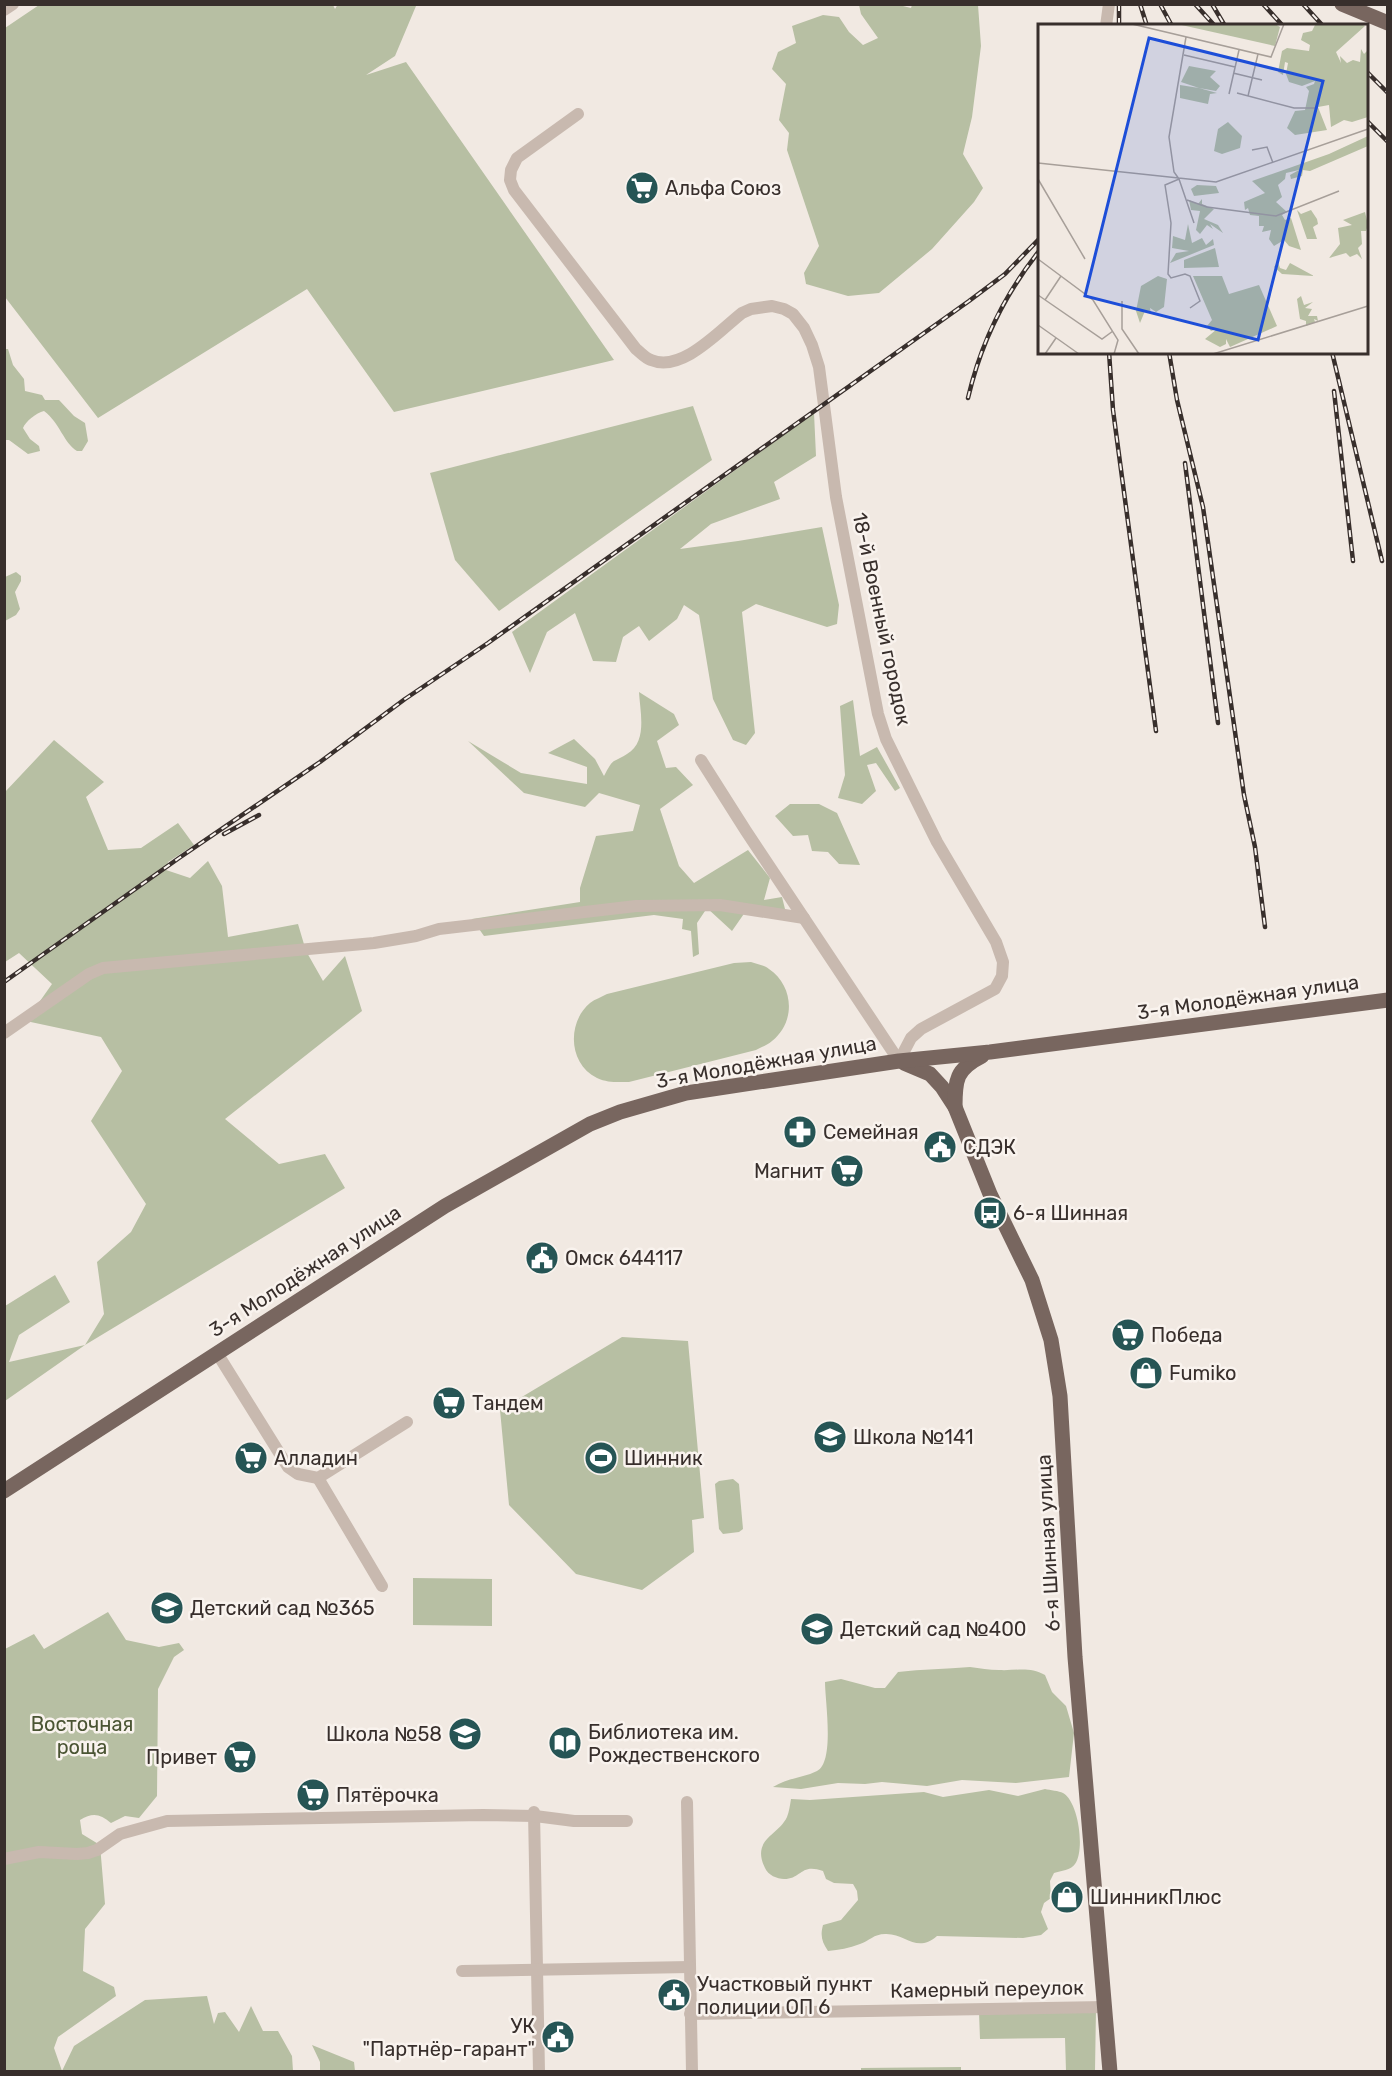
<svg xmlns="http://www.w3.org/2000/svg" width="1392" height="2076" font-family="Rubik,sans-serif">
  <rect width="100%" height="100%" fill="#f1e9e2"/>
  <!-- green -->
  <g fill="#b7bfa3">
    <polygon points="333,5 335,9 338,4 413,4 416,6 395,56 366,75 406,62 614,360 394,412 307,289 98,418 5,297 5,28 39,5"/>
    <polygon points="859,5 899,5 911,8 912,5 978,5 981,46 972,117 963,154 983,188 974,202 932,249 879,293 848,296 806,284 804,273 819,246 787,150 789,133 779,120 786,84 772,69 778,52 796,43 792,26 823,15 839,17 849,32 863,45 878,38 861,14"/>
    <path d="M4,349H8L13,365L24,379L25,391L42,395L45,400H59L74,416L85,423L88,441L82,451H77C63,442 60,423 44,411C36,413 26,421 23,428L30,439L39,446L40,451L28,454L9,440H5Z"/>
    <polygon points="693,406 712,460 499,611 455,560 430,473"/>
    <polygon points="814,413 816,456 774,482 780,499 711,524 680,549 738,541 822,527 839,605 837,624 827,627 756,604 742,612 755,733 746,745 733,740 713,699 699,615 684,605 677,619 649,641 639,626 623,637 616,662 593,661 575,613 547,632 530,673 512,632"/>
    <polygon points="16,572 21,576 21,581 15,592 20,609 16,615 5,621 5,577"/>
    <path d="M639,692L674,714L679,725L657,741L666,768L676,767L693,785L660,809L679,866L694,883L748,850L770,878L764,900L782,897L788,921L748,908L732,931L707,908L697,923L699,954L693,957L691,931L682,929L683,919L654,915L484,936L472,919L580,902V888L596,836L633,831L640,805L599,793L585,807L524,793L468,741L521,773L587,784V767L548,753L574,739L595,759L604,776C614,757 611,764 627,754C648,742 640,712 639,692Z"/>
    <polygon points="853,700 860,756 877,747 900,788 895,791 876,763 867,765 876,791 862,804 838,798 845,775 840,706"/>
    <polygon points="54,740 104,782 86,797 108,850 141,848 178,823 194,845 168,862 166,870 190,878 208,861 222,886 228,937 298,924 306,951 323,981 345,956 362,1011 225,1119 279,1164 325,1154 345,1188 85,1345 5,1401 5,1306 55,1275 70,1302 19,1335 9,1362 85,1345 104,1314 97,1262 131,1232 146,1204 91,1121 122,1071 101,1037 26,1021 52,984 19,953 5,962 5,792"/>
    <polygon points="790,804 819,804 837,813 860,865 839,864 828,852 812,851 808,835 793,836 775,816"/>
    <path d="M751,962C757,964 764,965 769,969C794,986 796,1022 772,1041C768,1045 761,1047 756,1050L629,1082C617,1082 608,1083 597,1078C568,1064 567,1022 590,1003C595,999 602,997 607,994L734,963Z"/>
    <polygon points="622,1337 688,1341 704,1518 692,1520 694,1552 642,1590 576,1574 509,1505 500,1410"/>
    <polygon points="733,1479 739,1484 743,1529 739,1532 723,1534 719,1529 715,1484 719,1481"/>
    <polygon points="413,1578 492,1579 492,1626 413,1625"/>
    <path d="M108,1612L126,1640L159,1647L179,1643L184,1650L174,1657L158,1689L157,1796L139,1818L125,1816L111,1823C100,1814 93,1812 80,1820L82,1834L100,1845L105,1904L85,1929L83,1971L114,1987L116,1996L58,2037L54,2048L62,2071L74,2046L145,2000L207,1996L214,2024L218,2013L225,2012L239,2032L251,2006L263,2031H278L292,2056L293,2071L5,2072V1649L34,1634L44,1649Z"/>
    <path d="M970,1667C980,1668 989,1670 999,1670C1016,1671 1029,1666 1045,1675L1052,1692L1066,1706L1074,1733L1069,1777L1016,1783L962,1780L927,1786L882,1782L865,1784L838,1783L801,1789L773,1787C787,1778 803,1778 817,1771C835,1762 825,1701 825,1682L841,1679L875,1688H885L898,1672C922,1669 946,1669 970,1667Z"/>
    <path d="M1045,1789C1050,1790 1059,1791 1063,1793C1079,1802 1085,1851 1075,1864C1071,1870 1061,1871 1054,1873L1050,1881L1051,1898L1044,1903L1041,1912L1048,1929L1041,1935L1023,1938L937,1936C916,1954 906,1933 885,1934C874,1934 869,1941 860,1944C849,1948 839,1950 828,1951C822,1942 820,1936 823,1925L841,1920L858,1900L857,1891L853,1884L834,1883L826,1879L823,1871C800,1863 802,1879 784,1879C777,1879 768,1875 765,1868C751,1839 778,1836 787,1817C789,1812 790,1805 791,1799L810,1800L924,1792L943,1797L989,1790L1018,1796Z"/>
    <polygon points="1096,2009 1095,2071 1066,2071 1065,2038 980,2039 979,2012"/>
    <polygon points="312,2045 354,2062 355,2071 320,2071 320,2062"/>
    <polygon points="961,2067 961,2072 861,2071 861,2068"/>
  </g>
  <g fill="none" stroke-linecap="round" stroke-linejoin="round">
    <!-- minor -->
    <g stroke="#c8b9af" stroke-width="12">
      <polyline points="4,10 13,4"/>
      <polyline points="1106,26 1109,4"/>
      <path d="M578,114L517,158L511,170L510,180L514,190L636,349C641,353 645,358 651,360C682,373 719,331 742,313L751,309L772,306L784,309L793,314L804,328L812,345L819,367L836,497L878,714L886,739L937,842L996,942L1003,962L1002,976L995,989L921,1029L911,1038L899,1061"/>
      <polyline points="701,760 746,831 899,1061"/>
      <polyline points="4,1033 89,974 103,968 374,943 416,936 439,929 636,906 720,905 804,918"/>
      <polyline points="217,1353 288,1467 298,1474 318,1478 407,1422"/>
      <polyline points="318,1478 382,1586"/>
      <polyline points="687,1802 692,2072"/>
      <polyline points="534,1812 539,2072"/>
      <polyline points="4,1859 39,1852 77,1854 88,1853 97,1850 120,1834 167,1821 483,1815 535,1816 574,1821 627,1821"/>
      <polyline points="462,1971 690,1967"/>
      <polyline points="690,2014 1105,2007"/>
    </g>
    <!-- major -->
    <g stroke="#78665f" stroke-width="15">
      <polyline points="1342,4 1388,23"/>
      <polyline points="904,1063 930,1074 942,1087 955,1107 990,1194 1032,1280 1051,1340 1060,1396 1075,1657 1110,2072"/>
      <path d="M955,1107C955,1080 956,1069 982,1056"/>
      <polyline points="4,1491 445,1206 590,1124 620,1112 686,1093 899,1061 990,1052 1388,1000"/>
    </g>
    <defs>
      <g id="rail">
        <polyline points="1119,4 1119,26"/>
        <polyline points="1140,4 1147,26"/>
        <polyline points="1160,4 1172,26"/>
        <polyline points="1195,4 1215,26"/>
        <polyline points="1212,4 1225,26"/>
        <polyline points="1263,4 1283,26"/>
        <polyline points="1303,4 1323,26"/>
        <polyline points="1366,71 1388,93"/>
        <polyline points="1366,120 1388,142"/>
        <polyline points="1109,352 1113,410 1156,731"/>
        <polyline points="1169,352 1177,400 1203,507 1244,795 1255,847 1265,927"/>
        <polyline points="1332,352 1382,561"/>
        <polyline points="1334,391 1353,561"/>
        <path d="M968,398C981,342 1004,295 1040,250"/>
        <polyline points="1185,463 1218,723"/>
        <polyline points="224,834 259,815"/>
        <polyline points="4,982 179,858 320,762 405,699 488,643 969,301 1005,274 1040,238"/>
      </g>
    </defs>
    <!-- rail casing -->
    <use href="#rail" stroke="#382f2c" stroke-width="4.5"/>
    <!-- rail -->
    <use href="#rail" stroke="#f9f3ee" stroke-width="2" stroke-dasharray="7" stroke-linecap="butt"/>
  </g>
  <!-- icons -->
  <defs>
    <symbol id="supermarket-disc" viewBox="-11 -11 22 22"><circle r="9.5" fill="#265555" stroke="#f9f3ee"/><path d="M-6-5.5h2.5l.6 2H6L4.5 2H-2.5L-4.4-4H-6ZM-1.5 3.2a1.3 1.3 0 1 0 .1 0ZM3 3.2a1.3 1.3 0 1 0 .1 0Z" fill="#fff"/></symbol>
    <symbol id="pharmacy-disc" viewBox="-11 -11 22 22"><circle r="9.5" fill="#265555" stroke="#f9f3ee"/><path d="M-2-6h4v4h4v4h-4v4h-4v-4h-4v-4h4Z" fill="#fff"/></symbol>
    <symbol id="civic-disc" viewBox="-11 -11 22 22"><circle r="9.5" fill="#265555" stroke="#f9f3ee"/><path d="M-.6-6.5H3V-4.5H.6V-3L4-1V1h2V6H-6V1h2V-1L-.6-3ZM-1.2 2.5V6h2.4V2.5Z" fill="#fff"/></symbol>
    <symbol id="bus-disc" viewBox="-11 -11 22 22"><circle r="9.5" fill="#265555" stroke="#f9f3ee"/><path d="M-5-6H5V4H4V6H2V4H-2V6H-4V4H-5ZM-3.5-4V0h7V-4ZM-3.5 1.2v1.5H-2V1.2ZM2 1.2v1.5H3.5V1.2Z" fill="#fff"/></symbol>
    <symbol id="shop-disc" viewBox="-11 -11 22 22"><circle r="9.5" fill="#265555" stroke="#f9f3ee"/><path d="M-5-2.5h2.3a2.7 3.5 0 0 1 5.4 0H5L5.5 6h-11ZM-1.5-2.5h3a1.5 2.3 0 0 0-3 0Z" fill="#fff"/></symbol>
    <symbol id="school-disc" viewBox="-11 -11 22 22"><circle r="9.5" fill="#265555" stroke="#f9f3ee"/><path d="M0-5L7-2L0 1L-7-2ZM-4 1L0 2.5L4 1V4Q0 6-4 4Z" fill="#fff"/></symbol>
    <symbol id="stadium-disc" viewBox="-11 -11 22 22"><circle r="9.5" fill="#265555" stroke="#f9f3ee"/><path d="M0-5a6.5 5 0 1 0 0 10a6.5 5 0 1 0 0-10ZM-3.5-1.8h7v3.6h-7Z" fill="#fff"/></symbol>
    <symbol id="library-disc" viewBox="-11 -11 22 22"><circle r="9.5" fill="#265555" stroke="#f9f3ee"/><path d="M-6-4Q-3-5.5-.7-3.5V5Q-3 3-6 4ZM6-4Q3-5.5 .7-3.5V5Q3 3 6 4Z" fill="#fff"/></symbol>
  </defs>
  <g fill-rule="evenodd">
    <use href="#supermarket-disc" x="623" y="169" width="38" height="38"/>
    <use href="#pharmacy-disc" x="781" y="1113" width="38" height="38"/>
    <use href="#civic-disc" x="921" y="1128" width="38" height="38"/>
    <use href="#supermarket-disc" x="828" y="1152" width="38" height="38"/>
    <use href="#bus-disc" x="971" y="1194" width="38" height="38"/>
    <use href="#civic-disc" x="523" y="1239" width="38" height="38"/>
    <use href="#supermarket-disc" x="1109" y="1316" width="38" height="38"/>
    <use href="#shop-disc" x="1127" y="1354" width="38" height="38"/>
    <use href="#supermarket-disc" x="430" y="1384" width="38" height="38"/>
    <use href="#school-disc" x="811" y="1418" width="38" height="38"/>
    <use href="#supermarket-disc" x="232" y="1439" width="38" height="38"/>
    <use href="#stadium-disc" x="582" y="1439" width="38" height="38"/>
    <use href="#school-disc" x="148" y="1589" width="38" height="38"/>
    <use href="#school-disc" x="798" y="1610" width="38" height="38"/>
    <use href="#school-disc" x="446" y="1715" width="38" height="38"/>
    <use href="#library-disc" x="546" y="1724" width="38" height="38"/>
    <use href="#supermarket-disc" x="221" y="1738" width="38" height="38"/>
    <use href="#supermarket-disc" x="294" y="1776" width="38" height="38"/>
    <use href="#shop-disc" x="1048" y="1878" width="38" height="38"/>
    <use href="#civic-disc" x="655" y="1976" width="38" height="38"/>
    <use href="#civic-disc" x="539" y="2018" width="38" height="38"/>
  </g>
  <g text-anchor="middle" dominant-baseline="central" stroke-width="5" stroke-linejoin="round" paint-order="stroke">
    <!-- poi labels -->
    <g font-size="20" fill="#382f2c" stroke="#f9f3ee" text-anchor="start">
      <text x="665" y="188">Альфа Союз</text>
      <text x="823" y="1132">Семейная</text>
      <text x="963" y="1147">СДЭК</text>
      <text x="824" y="1171" text-anchor="end">Магнит</text>
      <text x="1013" y="1213">6-я Шинная</text>
      <text x="565" y="1258">Омск 644117</text>
      <text x="1151" y="1335">Победа</text>
      <text x="1169" y="1373">Fumiko</text>
      <text x="472" y="1403">Тандем</text>
      <text x="853" y="1437">Школа №141</text>
      <text x="274" y="1458">Алладин</text>
      <text x="624" y="1458">Шинник</text>
      <text x="190" y="1608">Детский сад №365</text>
      <text x="840" y="1629">Детский сад №400</text>
      <text x="588" y="1732">Библиотека им.<tspan x="588" dy="23">Рождественского</tspan></text>
      <text x="442" y="1734" text-anchor="end">Школа №58</text>
      <text x="217" y="1757" text-anchor="end">Привет</text>
      <text x="336" y="1795">Пятёрочка</text>
      <text x="1090" y="1897">ШинникПлюс</text>
      <text x="697" y="1984">Участковый пункт<tspan x="697" dy="23">полиции ОП 6</tspan></text>
      <text x="535" y="2026" text-anchor="end">УК<tspan x="535" dy="23">"Партнёр-гарант"</tspan></text>
    </g>
    <!-- street labels -->
    <g font-size="20" fill="#382f2c" stroke="#f9f3ee">
      <text transform="translate(882 619) rotate(78)">18-й Военный городок</text>
      <text transform="translate(1248 997) rotate(-8)">3-я Молодёжная улица</text>
      <text transform="translate(766 1062) rotate(-10)">3-я Молодёжная улица</text>
      <text transform="translate(305 1271) rotate(-33)">3-я Молодёжная улица</text>
      <text transform="translate(1048 1543) rotate(-93)">6-я Шинная улица</text>
      <text transform="translate(987 1989) rotate(-1)">Камерный переулок</text>
    </g>
    <!-- park labels -->
    <g font-size="20" fill="#4a5433" stroke="#f9f3ee">
      <text x="82" y="1724">Восточная<tspan x="82" dy="23">роща</tspan></text>
    </g>
  </g>
  <!-- overview -->
  <g transform="translate(1038 24)">
    <rect width="330" height="330" fill="#f1e9e2"/>
    <path d="M139,0H237L242,3L237,22ZM323,0L327,2L298,28L303,39L302,32L309,39L315,36L322,38L323,25L326,30L330,26V93L314,98L306,96L293,103L291,81L280,83L289,106L257,111L249,104L257,87L267,86L271,67L268,63L276,60L277,57L264,62L251,58L248,50L250,39L247,38L245,51L240,48L244,27L249,24L271,27L272,21L263,16L265,9L274,7L277,1ZM151,42L178,47L172,53L182,62L178,67L161,64L179,69L172,70L170,80L142,74V61L161,64L143,58ZM190,98L204,112L202,124L184,130L176,127L180,105ZM330,112V122L272,147L265,146L264,152L253,155L252,151L261,146L248,149L247,155L240,161L244,173L238,178L249,188L244,191L247,196L253,194L263,226L251,222L246,216L236,222L231,215L233,206L224,208L226,202H221V192L212,191L210,184L207,186L206,178L227,169L214,157L291,130ZM159,161L178,162L181,169L156,172L153,165ZM164,175V180L176,185L166,195L180,201L185,209L172,200L175,205L169,201L162,210L158,206L162,187L153,186L151,176L160,180ZM259,186L263,190L273,186L279,195L280,200L275,203L279,215H269ZM327,188L330,201L328,207H323L324,220L320,224L324,235L319,230L312,233L308,229L291,234L302,220L300,204L314,201L305,196ZM150,200L154,219L164,214L168,221L175,215L176,221L132,239L138,229L151,227L134,224L135,212L147,216ZM177,224L181,243L146,244V236ZM240,238L242,244L248,246L252,239L276,252L244,250L236,243ZM120,252L129,255L126,283L118,288L112,284L113,290L107,287L102,299L98,287L103,262ZM155,252H184L191,270L221,261L239,302L192,323L188,315V320L182,323L167,315L179,305L173,307L169,302L174,296ZM263,272L266,281L275,278L267,284L274,285L270,292H279L280,297L276,295L277,298L268,302V297L262,295L259,275Z" fill="#b7bfa3"/>
    <path fill="none" stroke="#a79f99" stroke-width="1.5" d="M94,0L233,33L246,0M146,31L197,43M195,49L224,56M199,69L256,84H280M191,70L201,26M210,72L220,30M214,126L229,123L235,139M0,139L178,158L330,105M0,155L47,235M141,155L136,148L131,113L148,13M149,176L169,183L238,192L301,167M0,235L55,276L80,316L76,330M0,271L64,315L75,307M7,276L23,252M84,277V305L101,330M152,284L162,277L152,252L147,250L133,254L130,250L133,199L127,161L141,155L156,199M0,301L41,330M7,330L18,314M175,330L330,282"/>
    <path fill="#1d4ed8" fill-opacity="0.15" stroke="#1d4ed8" stroke-width="3" d="M111,14L285,57L220,316L47,272Z"/>
    <rect width="330" height="330" fill="none" stroke="#382f2c" stroke-width="3"/>
  </g>
  <!-- border -->
  <rect width="1392" height="2076" fill="none" stroke="#382f2c" stroke-width="12"/>
</svg>
